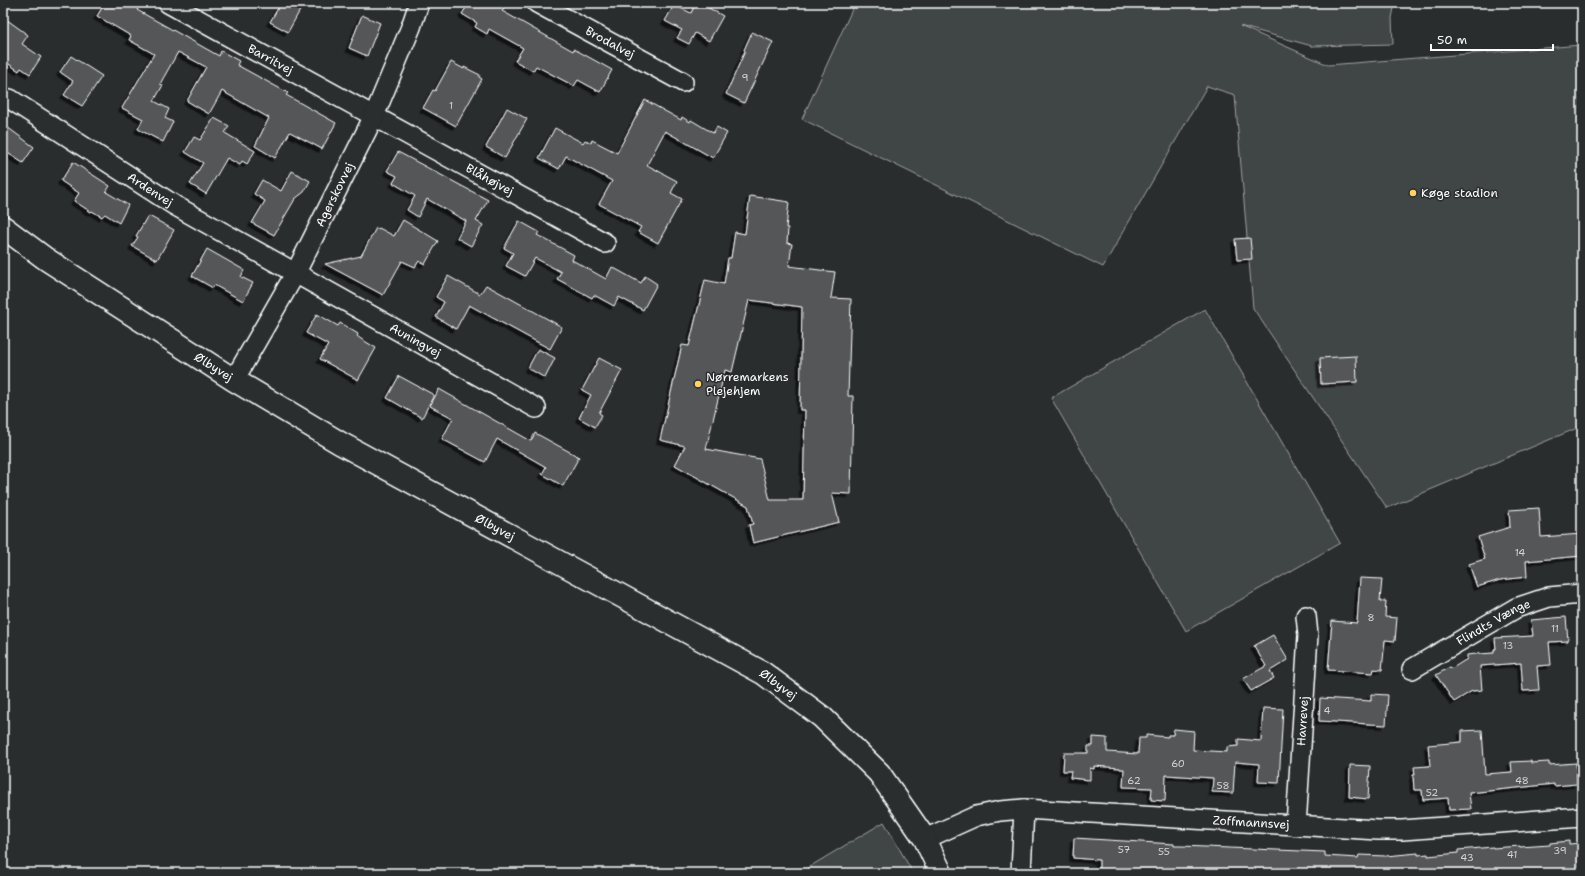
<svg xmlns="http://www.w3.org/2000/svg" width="1585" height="876" font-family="'Shantell Sans',sans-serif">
  <defs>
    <filter id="shadow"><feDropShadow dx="-3.5" dy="3.5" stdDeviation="0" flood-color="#0009"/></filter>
  </defs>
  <rect width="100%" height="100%" fill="#2a2d2e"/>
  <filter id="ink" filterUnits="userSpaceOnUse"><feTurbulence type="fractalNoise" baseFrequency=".025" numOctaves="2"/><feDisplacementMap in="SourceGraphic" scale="8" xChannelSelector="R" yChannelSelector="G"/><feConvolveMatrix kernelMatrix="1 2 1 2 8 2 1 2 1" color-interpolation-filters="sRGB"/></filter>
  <g filter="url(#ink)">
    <!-- green -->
    <g fill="#414445" stroke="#a0a2a2">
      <polygon points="855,3 1395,3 1392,18 1393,44 1312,46 1240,26 1328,65 1582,45 1582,426 1387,508 1253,308 1235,95 1207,86 1103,267 802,119"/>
      <polygon points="1205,309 1340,543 1186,631 1051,398"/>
      <polygon points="884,822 913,873 799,873"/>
    </g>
    <!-- building -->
    <g fill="#555758" stroke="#fff" fill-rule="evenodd" filter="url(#shadow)">
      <polygon points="105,3 141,3 137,10 219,56 221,51 239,61 237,65 288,93 286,95 336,123 322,149 290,132 275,158 255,146 269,118 222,91 209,114 187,101 206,67 178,52 160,84 163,85 154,101 169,109 165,118 173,122 163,142 138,129 143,119 122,108 154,54 129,40 131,36 97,16"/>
      <polygon points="281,3 304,3 288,32 270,22"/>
      <polygon points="469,3 507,3 502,11 573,51 574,49 612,70 600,92 578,80 574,86 536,66 533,71 515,61 523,48 489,29 487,34 475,27 477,23 462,14"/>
      <polygon points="696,3 700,3 723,16 709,41 695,33 689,44 677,38 682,30 665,21 674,5 691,13"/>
      <polygon points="362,15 380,23 367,56 349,48"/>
      <polygon points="3,17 28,35 22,44 41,57 30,74 21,68 19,71 3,60"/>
      <polygon points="752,32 773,42 744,103 726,94 745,51 744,50"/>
      <polygon points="71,56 102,76 82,106 64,95 73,81 60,72"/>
      <polygon points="451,62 464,69 464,67 480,75 479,77 482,79 456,126 423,108 433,90 435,91"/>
      <polygon points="645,100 681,120 682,117 690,122 691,120 713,133 717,127 727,133 713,158 665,131 647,165 677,181 671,193 682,199 658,243 638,232 641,227 599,204 612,181 566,156 559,169 539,158 555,128 583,143 585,140 591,143 592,140 617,153"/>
      <polygon points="507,108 527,119 505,158 486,147"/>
      <polygon points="214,118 229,126 225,133 255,151 247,164 242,161 240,165 227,158 206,194 190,184 203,163 185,152 194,137 200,140"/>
      <polygon points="3,124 34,147 23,163 3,150"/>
      <polygon points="398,152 488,200 476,221 483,225 471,246 457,238 466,221 427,199 418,217 407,210 415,196 393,183 397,176 387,171"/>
      <polygon points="73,162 110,186 106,192 128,205 119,223 105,214 102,217 92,211 91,212 74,201 79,193 61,181"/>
      <polygon points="292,171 310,181 304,192 295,199 274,235 252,223 265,201 254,194 262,180 281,191"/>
      <path d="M750,196L789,202L786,228H788L787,243L792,244L789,266L835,272L831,298L851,299L848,396H853L851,494L832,493L839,522L753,543L749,525L753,524L748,506L675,465L685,446L660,440L682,345L689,346L705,280L724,284L728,258H731L735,232L745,234ZM749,300L802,307L800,410H805L803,500H770L760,459L706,449L725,370L732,372Z"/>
      <polygon points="149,216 174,230 157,260 132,246 138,237 136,236 147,217 148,218"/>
      <polygon points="403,220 438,241 425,264 419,261 415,267 402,261 383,295 325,264 361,256 376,228 378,229 379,228 394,236"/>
      <polygon points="519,221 539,232 537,235 574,255 572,260 606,279 612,267 641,283 645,276 657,284 643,310 619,297 614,306 594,295 592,298 557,279 561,272 535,258 525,276 506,266 513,253 504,248"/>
      <polygon points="1250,238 1252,259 1237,260 1235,239"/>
      <polygon points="207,249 244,270 241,277 253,283 243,301 214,285 213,288 192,276"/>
      <polygon points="448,276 480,294 486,285 562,327 550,349 469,305 456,329 436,317 444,302 436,297"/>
      <polygon points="317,314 338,326 340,323 358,334 357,336 361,339 376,348 358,380 320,359 328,345 306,333"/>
      <polygon points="538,349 555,358 545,378 528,368"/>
      <polygon points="1356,356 1357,382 1321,384 1320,358"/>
      <polygon points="599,358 622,370 599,413 602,415 595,427 579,418 591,395 582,390"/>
      <polygon points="399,376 434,395 422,418 387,398"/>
      <polygon points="439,389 531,441 535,433 579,457 563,486 542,474 546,467 497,439 485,462 442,439 453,418 430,406"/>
      <polygon points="1539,508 1541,537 1582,534 1582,556 1526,561 1527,577 1500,580 1477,587 1469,564 1485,559 1478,537 1510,527 1509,510"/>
      <polygon points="1360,578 1382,579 1380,601 1386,601 1385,617 1397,618 1395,641 1385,640 1382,670 1374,669 1373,673 1328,670 1332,621 1357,623"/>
      <polygon points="1566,617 1568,641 1549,642 1551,665 1537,666 1539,690 1523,691 1521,663 1480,666 1482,690 1472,691 1454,702 1436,675 1450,667 1451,669 1467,659 1467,655 1476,654 1479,652 1479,654 1494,653 1494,649 1496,649 1495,638 1533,636 1531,620"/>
      <polygon points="1273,635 1288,660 1270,671 1274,678 1251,691 1243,679 1266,666 1254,646"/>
      <polygon points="1371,694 1388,695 1386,725 1319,721 1320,698 1371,701"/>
      <polygon points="1263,708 1283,709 1279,783 1258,782 1259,764 1235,762 1233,793 1212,792 1213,778 1166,775 1165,801 1151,800 1152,788 1123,787 1124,769 1120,769 1120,768 1094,766 1094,769 1090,768 1090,780 1070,778 1071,771 1063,771 1064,753 1088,753 1088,746 1093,746 1093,737 1107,738 1107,752 1138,754 1139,738 1146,738 1146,735 1168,737 1168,735 1173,735 1174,729 1194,731 1193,750 1227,752 1227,747 1238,746 1238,739 1261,741"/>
      <polygon points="1482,730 1485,774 1512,772 1511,762 1531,761 1531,763 1549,762 1549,765 1576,763 1577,784 1554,786 1554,784 1469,793 1471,809 1449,810 1448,798 1423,800 1422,790 1414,790 1413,775 1415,775 1414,767 1430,766 1428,745 1462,742 1462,731"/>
      <polygon points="1350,765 1370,766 1368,799 1349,797"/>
      <polygon points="1074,838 1174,844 1174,846 1181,846 1325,852 1325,856 1358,858 1359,855 1386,856 1418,853 1418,855 1428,854 1428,856 1458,853 1458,850 1493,847 1493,848 1520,846 1520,847 1550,845 1550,843 1569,841 1569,844 1582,843 1582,870 1524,873 1099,873 1099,860 1073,858"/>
    </g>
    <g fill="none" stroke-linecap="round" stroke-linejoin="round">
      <defs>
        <g id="street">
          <path id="s1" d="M168,3L605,243"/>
          <path id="s2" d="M537,3L683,82"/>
          <path id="s3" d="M10,99L174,205L536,408"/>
          <path id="s4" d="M234,380L295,274L374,116L411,27L419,3"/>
          <path id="s5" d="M1412,669L1516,608L1549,597L1582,594"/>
          <path id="s6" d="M1296,826L1308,635L1306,616"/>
          <path id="s7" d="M925,839L976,816L1000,811L1024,809L1378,830H1402L1582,817"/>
          <polyline points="1021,873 1024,809"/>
        </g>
        <g id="secondary">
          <path id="s8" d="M3,227L46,259L234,380L340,443L763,673L822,717L879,773L925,839L941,873"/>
        </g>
      </defs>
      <!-- street casing -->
      <use href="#street" stroke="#fff" stroke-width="22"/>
      <!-- secondary casing -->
      <use href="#secondary" stroke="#fff" stroke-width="25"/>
      <!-- street -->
      <use href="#street" stroke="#2a2d2e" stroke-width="19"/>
      <!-- secondary -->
      <use href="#secondary" stroke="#2a2d2e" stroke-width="22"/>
    </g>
  </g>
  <!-- markers -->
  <g fill="#ffd166" stroke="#2a2d2e" stroke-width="1.5">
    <circle cx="1413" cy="193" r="4"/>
    <circle cx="698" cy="384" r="4"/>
  </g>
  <g text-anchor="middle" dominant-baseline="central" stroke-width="3" stroke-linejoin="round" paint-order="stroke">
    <!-- number labels -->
    <g font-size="10" fill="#d4d5d5">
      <text x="745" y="77">9</text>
      <text x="451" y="105">1</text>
      <text x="1520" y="552">14</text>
      <text x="1371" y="617">8</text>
      <text x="1555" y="628">11</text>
      <text x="1508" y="645">13</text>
      <text x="1327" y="710">4</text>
      <text x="1178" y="763">60</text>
      <text x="1134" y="780">62</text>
      <text x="1522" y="780">48</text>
      <text x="1223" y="785">58</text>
      <text x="1432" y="792">52</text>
      <text x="1124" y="849">57</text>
      <text x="1560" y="850">39</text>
      <text x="1164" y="851">55</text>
      <text x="1512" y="854">41</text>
      <text x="1467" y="857">43</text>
    </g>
    <!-- street labels -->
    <g font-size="12" fill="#fff" stroke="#2a2d2e">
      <text stroke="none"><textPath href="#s2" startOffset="83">Brodalvej</textPath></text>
      <text stroke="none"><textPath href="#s1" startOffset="117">Barritvej</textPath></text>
      <text stroke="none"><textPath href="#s1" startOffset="367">Blåhøjvej</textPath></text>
      <text stroke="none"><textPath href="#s3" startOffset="167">Ardenvej</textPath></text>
      <text stroke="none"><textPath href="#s4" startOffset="211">Agerskovvej</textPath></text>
      <text stroke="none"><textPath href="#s3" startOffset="472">Auningvej</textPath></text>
      <text stroke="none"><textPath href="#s8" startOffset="253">Ølbyvej</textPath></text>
      <text stroke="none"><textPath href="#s8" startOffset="577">Ølbyvej</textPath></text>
      <text stroke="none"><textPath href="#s5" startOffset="94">Flindts Vænge</textPath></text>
      <text stroke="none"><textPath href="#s8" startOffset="901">Ølbyvej</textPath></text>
      <text stroke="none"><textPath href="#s6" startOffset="105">Havrevej</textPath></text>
      <text stroke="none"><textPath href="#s7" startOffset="332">Zoffmannsvej</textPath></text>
    </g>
    <!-- poi labels -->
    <g font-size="12" fill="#fff" stroke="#2a2d2e" text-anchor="start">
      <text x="1421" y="193">Køge stadion</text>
      <text x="706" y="377">Nørremarkens<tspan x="706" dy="14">Plejehjem</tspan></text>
    </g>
  </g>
  <!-- margin -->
  <rect width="1585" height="876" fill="none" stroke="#2a2d2e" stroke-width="16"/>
  <rect x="8" y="8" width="1569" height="860" fill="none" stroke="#fff" stroke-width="1.5" filter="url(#ink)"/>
  <!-- scale -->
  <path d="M1431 44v6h122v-6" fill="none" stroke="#ffffff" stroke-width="2"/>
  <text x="1437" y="44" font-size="12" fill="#ffffff" stroke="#2a2d2e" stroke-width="3" paint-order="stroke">50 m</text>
</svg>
